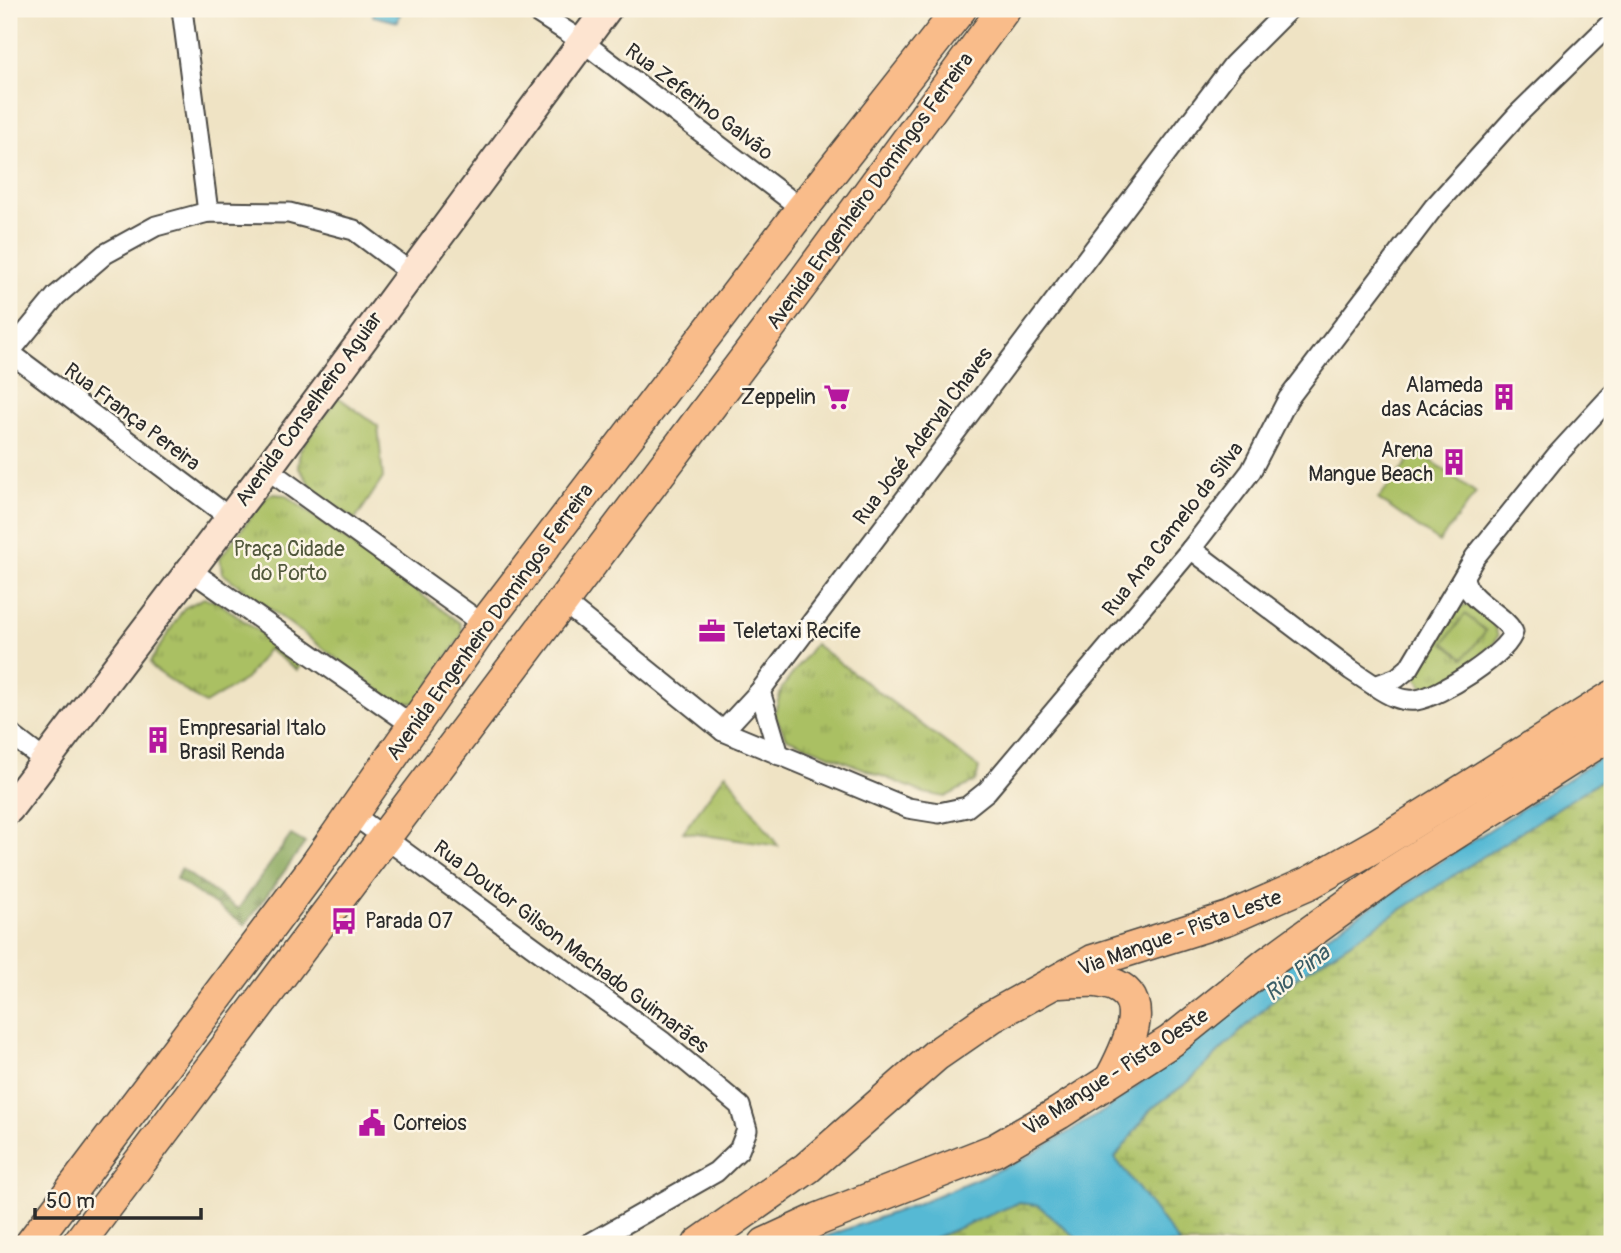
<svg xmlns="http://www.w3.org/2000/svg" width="1621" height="1253" font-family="Pangolin,sans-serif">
  <defs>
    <pattern id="grass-tufts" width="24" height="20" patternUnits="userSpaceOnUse" patternTransform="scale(1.75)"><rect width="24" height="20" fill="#aac064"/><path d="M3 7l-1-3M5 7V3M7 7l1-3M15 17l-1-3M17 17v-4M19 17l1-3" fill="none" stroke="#8b9c53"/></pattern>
    <pattern id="forest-firs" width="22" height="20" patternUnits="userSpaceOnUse" patternTransform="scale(1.75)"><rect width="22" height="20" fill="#87a65a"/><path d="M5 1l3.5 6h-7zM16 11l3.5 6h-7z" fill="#6f874b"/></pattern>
    <pattern id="wetland-marsh" width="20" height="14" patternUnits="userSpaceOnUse" patternTransform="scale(1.75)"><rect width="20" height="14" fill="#aac064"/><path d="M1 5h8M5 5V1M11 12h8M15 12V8" fill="none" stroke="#8b9c53"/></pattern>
  </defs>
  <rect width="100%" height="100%" fill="#fcf5e5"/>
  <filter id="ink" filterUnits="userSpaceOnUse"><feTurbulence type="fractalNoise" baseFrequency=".0143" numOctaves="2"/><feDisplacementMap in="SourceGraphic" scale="14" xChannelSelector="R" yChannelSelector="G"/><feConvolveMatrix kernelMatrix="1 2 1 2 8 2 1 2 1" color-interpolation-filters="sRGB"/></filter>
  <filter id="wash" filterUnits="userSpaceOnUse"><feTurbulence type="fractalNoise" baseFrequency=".00686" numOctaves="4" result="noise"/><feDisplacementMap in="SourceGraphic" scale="28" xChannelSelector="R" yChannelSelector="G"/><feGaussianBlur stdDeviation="1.57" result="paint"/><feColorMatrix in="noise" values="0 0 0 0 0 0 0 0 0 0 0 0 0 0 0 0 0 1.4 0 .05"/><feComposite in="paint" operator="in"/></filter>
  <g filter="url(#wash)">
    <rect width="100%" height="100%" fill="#efe3c4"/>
    <!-- grass -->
    <g fill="url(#grass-tufts)" stroke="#6a7648" stroke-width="2">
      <polygon points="338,397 378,426 383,478 355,520 315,491 298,467 300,450"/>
      <polygon points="272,494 285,495 460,623 463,633 418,703 395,702 222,573 220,558 266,497"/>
      <polygon points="204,598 218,602 302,663 297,670 268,649 246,679 205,704 153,668 150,662 184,608"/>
      <path d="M1467,604C1482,607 1494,622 1498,636L1494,644C1478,656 1442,692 1423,688L1415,675L1417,667L1460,607Z"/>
      <polygon points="815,644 979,768 976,781 945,797 924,793 787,738 774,714 782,688"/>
      <polygon points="726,773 778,846 683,832"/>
    </g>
    <!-- forest -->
    <polygon fill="url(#forest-firs)" stroke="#596842" stroke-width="2" points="291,835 305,843 245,925 176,879 181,869 238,909"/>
    <!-- wetland -->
    <g fill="url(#wetland-marsh)" stroke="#6a7648" stroke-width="2">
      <polygon points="1612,773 1612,1244 1180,1244 1115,1158 1151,1109 1188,1082 1297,977"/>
      <polygon points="1018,1203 1038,1205 1083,1244 920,1244"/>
    </g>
    <!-- pitch -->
    <g fill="#aac064" stroke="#6a7648" stroke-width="2">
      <polygon points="1417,450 1476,493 1439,542 1378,499"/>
      <polygon points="1465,614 1486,631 1464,658 1444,643"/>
    </g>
    <!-- water -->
    <g fill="#56b9d4" stroke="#407280" stroke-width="2">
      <polygon points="374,9 401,9 398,22 373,16"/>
      <polygon points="1612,750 1612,773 1297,977 1188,1082 1151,1109 1115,1158 1180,1244 1083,1244 1038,1205 1018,1203 920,1244 805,1244 914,1205 1021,1160 1107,1109 1219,1022 1294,957"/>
    </g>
  </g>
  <g filter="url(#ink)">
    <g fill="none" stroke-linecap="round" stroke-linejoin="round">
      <defs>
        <g id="street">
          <polyline points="182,9 208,212"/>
          <polyline points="532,9 583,42 802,209"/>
          <polyline points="9,352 229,517"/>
          <polyline points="9,353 56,296 105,254 156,226 208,212 289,213 354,230 410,272"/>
          <polyline points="267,469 484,625"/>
          <polyline points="1191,549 1351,670 1375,686 1397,678 1409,668 1475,557 1557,455 1612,395"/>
          <polyline points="190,570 412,725"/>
          <polyline points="562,601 723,731 908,808 939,813 967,807 987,791 1191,549 1251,471 1288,399 1434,207 1518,114 1612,22"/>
          <path d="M1375,686C1387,694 1401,702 1416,700C1439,697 1508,654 1513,632C1501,611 1467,602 1464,577"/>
          <polyline points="760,691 779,755"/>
          <polyline points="723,731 760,691 1233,65 1289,9"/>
          <polyline points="9,733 44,760"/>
          <polyline points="351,813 663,1042 740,1106 747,1130 739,1150 716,1172 589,1244"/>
        </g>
        <polyline id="secondary" points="9,809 267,469 607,9"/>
        <g id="primary">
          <path d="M1058,982C1071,982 1085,980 1097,981C1158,988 1129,1045 1112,1077"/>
          <polyline points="31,1244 314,868 484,625 802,209 960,9"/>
          <polyline points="78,1244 805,280 1004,9"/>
          <polyline points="699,1244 807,1168 936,1055 991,1017 1093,961 1229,918 1311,882 1378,844 1612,697"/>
          <polyline points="765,1244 819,1219 995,1150 1059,1113 1171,1041 1268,963 1389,875 1612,733"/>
        </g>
      </defs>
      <!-- street casing -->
      <use href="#street" stroke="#484742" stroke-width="23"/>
      <!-- secondary casing -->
      <use href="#secondary" stroke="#484742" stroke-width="32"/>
      <!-- primary casing -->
      <use href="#primary" stroke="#484742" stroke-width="35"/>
      <!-- street -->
      <use href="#street" stroke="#fff" stroke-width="19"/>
      <!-- secondary -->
      <use href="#secondary" stroke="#fde4d0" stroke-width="28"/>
      <!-- primary -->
      <use href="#primary" stroke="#f9bc8a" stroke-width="32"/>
    </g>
  </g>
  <!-- icons -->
  <defs>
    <symbol id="supermarket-bare" viewBox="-9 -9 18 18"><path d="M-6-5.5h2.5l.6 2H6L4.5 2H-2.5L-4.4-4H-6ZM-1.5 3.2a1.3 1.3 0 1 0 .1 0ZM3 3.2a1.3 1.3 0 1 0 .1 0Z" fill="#b5179e" stroke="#fcf5e5" stroke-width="2.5" paint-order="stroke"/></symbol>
    <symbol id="building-bare" viewBox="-9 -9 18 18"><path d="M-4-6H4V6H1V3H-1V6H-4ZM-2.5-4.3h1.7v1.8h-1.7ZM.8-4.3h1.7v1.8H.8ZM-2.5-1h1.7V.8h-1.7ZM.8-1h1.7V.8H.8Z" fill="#b5179e" stroke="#fcf5e5" stroke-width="2.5" paint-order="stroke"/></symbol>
    <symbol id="office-bare" viewBox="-9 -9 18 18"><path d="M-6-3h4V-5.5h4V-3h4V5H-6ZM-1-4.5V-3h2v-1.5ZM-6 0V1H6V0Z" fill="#b5179e" stroke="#fcf5e5" stroke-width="2.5" paint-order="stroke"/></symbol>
    <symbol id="bus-bare" viewBox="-9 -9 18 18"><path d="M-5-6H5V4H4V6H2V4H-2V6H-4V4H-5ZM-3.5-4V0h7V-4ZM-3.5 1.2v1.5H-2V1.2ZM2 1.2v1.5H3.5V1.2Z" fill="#b5179e" stroke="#fcf5e5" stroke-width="2.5" paint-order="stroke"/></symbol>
    <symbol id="civic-bare" viewBox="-9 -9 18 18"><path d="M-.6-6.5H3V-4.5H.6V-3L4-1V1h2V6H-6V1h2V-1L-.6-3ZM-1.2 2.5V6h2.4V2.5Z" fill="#b5179e" stroke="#fcf5e5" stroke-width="2.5" paint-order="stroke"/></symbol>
  </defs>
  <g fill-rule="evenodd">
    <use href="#supermarket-bare" x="818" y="378" width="38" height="38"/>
    <use href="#building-bare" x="1485" y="378" width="38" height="38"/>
    <use href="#building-bare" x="1435" y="443" width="38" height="38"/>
    <use href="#office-bare" x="693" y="612" width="38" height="38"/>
    <use href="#building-bare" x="139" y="721" width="38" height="38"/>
    <use href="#bus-bare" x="325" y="902" width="38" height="38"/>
    <use href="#civic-bare" x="353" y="1104" width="38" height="38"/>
  </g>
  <g text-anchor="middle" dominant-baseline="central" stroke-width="5" stroke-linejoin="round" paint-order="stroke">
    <!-- street labels -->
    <g font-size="21" fill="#2b2b2b" stroke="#fcf5e5">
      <text transform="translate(699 102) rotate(37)">Rua Zeferino Galvão</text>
      <text transform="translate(870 191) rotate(-54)">Avenida Engenheiro Domingos Ferreira</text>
      <text transform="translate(309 409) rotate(-54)">Avenida Conselheiro Aguiar</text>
      <text transform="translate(132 417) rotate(37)">Rua França Pereira</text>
      <text transform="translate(923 436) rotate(-53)">Rua José Aderval Chaves</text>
      <text transform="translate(1173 529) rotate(-52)">Rua Ana Camelo da Silva</text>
      <text transform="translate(490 622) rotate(-54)">Avenida Engenheiro Domingos Ferreira</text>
      <text transform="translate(1180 933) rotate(-20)">Via Mangue - Pista Leste</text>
      <text transform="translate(571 947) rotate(37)">Rua Doutor Gilson Machado Guimarães</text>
      <text transform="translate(1116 1072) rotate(-33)">Via Mangue - Pista Oeste</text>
    </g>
    <!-- poi labels -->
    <g font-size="21" fill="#2b2b2b" stroke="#fcf5e5" text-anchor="start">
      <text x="1483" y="385" text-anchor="end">Alameda<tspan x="1483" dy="24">das Acácias</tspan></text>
      <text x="816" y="397" text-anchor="end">Zeppelin</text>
      <text x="1433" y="450" text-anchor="end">Arena<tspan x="1433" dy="24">Mangue Beach</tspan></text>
      <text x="733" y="631">Teletaxi Recife</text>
      <text x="179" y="728">Empresarial Italo<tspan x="179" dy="24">Brasil Renda</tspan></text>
      <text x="365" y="921">Parada 07</text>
      <text x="393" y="1123">Correios</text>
    </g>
    <!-- park labels -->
    <g font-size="21" fill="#51583c" stroke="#fcf5e5">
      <text x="289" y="549">Praça Cidade<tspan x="289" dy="24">do Porto</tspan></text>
    </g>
    <!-- water labels -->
    <g font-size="23" font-style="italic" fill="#3a5d66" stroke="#fcf5e5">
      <text transform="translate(1297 973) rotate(-38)">Rio Pina</text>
    </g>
  </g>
  <!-- margin -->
  <rect width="1621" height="1253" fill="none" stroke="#fcf5e5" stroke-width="35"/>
  <!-- scale -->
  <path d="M35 1208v10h166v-10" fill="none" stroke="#2b2b2b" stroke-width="3.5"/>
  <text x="46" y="1208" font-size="21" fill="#2b2b2b" stroke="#fcf5e5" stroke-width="5" paint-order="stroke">50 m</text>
</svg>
